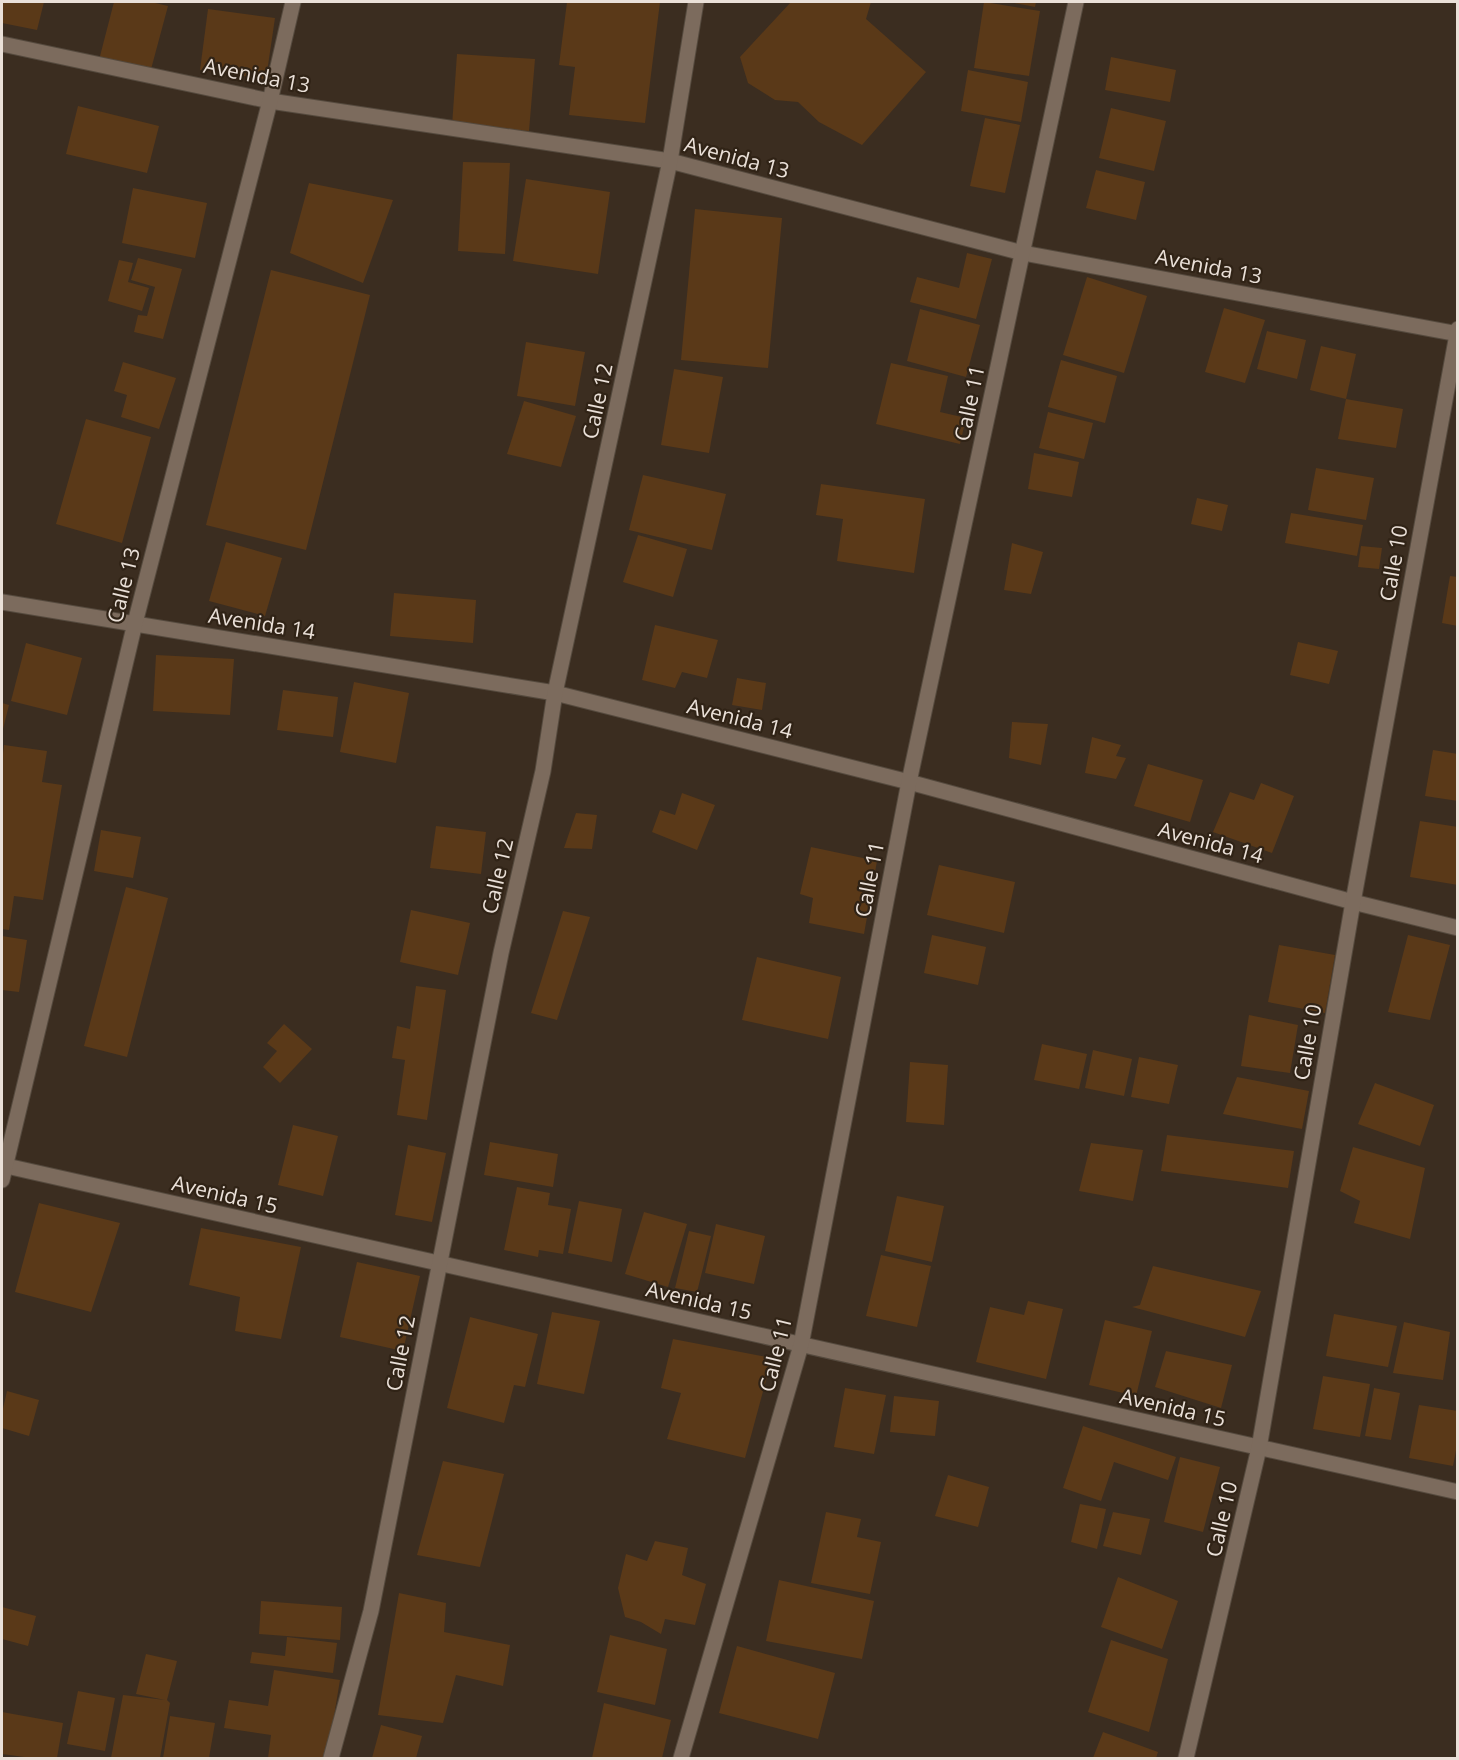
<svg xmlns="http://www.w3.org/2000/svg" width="1459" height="1760" font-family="'Open Sans',sans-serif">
  <rect width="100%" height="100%" fill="#3b2d20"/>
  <!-- building -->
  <g fill="#5a3918">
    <polygon points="2,2 44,2 37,30 2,23"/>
    <polygon points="114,2 151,2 168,6 150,73 99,60"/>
    <polygon points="567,2 660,2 645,123 569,115 575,67 559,65"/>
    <polygon points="791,2 871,2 866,19 926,72 862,145 819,122 798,102 775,100 748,83 740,57"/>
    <polygon points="984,2 1040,11 1029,76 974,68"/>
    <polygon points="1009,2 1036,2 1035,7"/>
    <polygon points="208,9 275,18 266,79 200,70"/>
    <polygon points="457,54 535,59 529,131 452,126"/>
    <polygon points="1111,57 1176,70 1170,102 1105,90"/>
    <polygon points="968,70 1028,82 1021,122 961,111"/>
    <polygon points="78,106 159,126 147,173 66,154"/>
    <polygon points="1111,108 1166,121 1154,171 1099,158"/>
    <polygon points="985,118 1020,125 1005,193 970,186"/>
    <polygon points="463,162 510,163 505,254 458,251"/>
    <polygon points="1096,170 1145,182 1136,220 1086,208"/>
    <polygon points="526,179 610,192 598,274 513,261"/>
    <polygon points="309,183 393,200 363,283 290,253"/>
    <polygon points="133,188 207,203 195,258 122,243"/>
    <polygon points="695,209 782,218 768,368 681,360"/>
    <polygon points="967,253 992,259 976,319 910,302 917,277 959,288"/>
    <polygon points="138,258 182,269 163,339 134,332 138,315 147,316 155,287 131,280"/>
    <polygon points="119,260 133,263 128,282 149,288 142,311 108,301"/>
    <polygon points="271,270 370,295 306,550 206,525"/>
    <polygon points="1087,277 1147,296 1124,373 1063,355"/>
    <polygon points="1224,308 1265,320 1245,383 1205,372"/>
    <polygon points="920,309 980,325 966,377 907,361"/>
    <polygon points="1267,331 1306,340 1297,379 1257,369"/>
    <polygon points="526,342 585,352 575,406 517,396"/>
    <polygon points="1321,346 1356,354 1346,399 1310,390"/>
    <polygon points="1061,360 1117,376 1105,423 1048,407"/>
    <polygon points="123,362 176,378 159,429 121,417 127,395 114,391"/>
    <polygon points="891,363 948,376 940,412 966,418 960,444 876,424"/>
    <polygon points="674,369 723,377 709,453 661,445"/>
    <polygon points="1346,399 1403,409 1396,448 1338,439"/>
    <polygon points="524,401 576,416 561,467 507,454"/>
    <polygon points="1048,412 1093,423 1084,459 1039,448"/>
    <polygon points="86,419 151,437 122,543 56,524"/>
    <polygon points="1034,453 1079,462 1072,497 1028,489"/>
    <polygon points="1316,468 1374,478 1366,520 1308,510"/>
    <polygon points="643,475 726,494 712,550 629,530"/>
    <polygon points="821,484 925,499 914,573 837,561 843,519 816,515"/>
    <polygon points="1197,498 1228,505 1222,531 1191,524"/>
    <polygon points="1291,513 1363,525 1357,556 1285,543"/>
    <polygon points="638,535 687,549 673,597 623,582"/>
    <polygon points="226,542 282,558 265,616 209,601"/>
    <polygon points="1012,543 1043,552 1031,594 1004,590"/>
    <polygon points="1361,546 1382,548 1379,569 1358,567"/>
    <polygon points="1450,576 1458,577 1458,626 1442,623"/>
    <polygon points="394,593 476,600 473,643 390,636"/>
    <polygon points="655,625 718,640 707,678 682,672 675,688 642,680"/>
    <polygon points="1298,642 1338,651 1329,684 1290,675"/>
    <polygon points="26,643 82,658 67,715 11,701"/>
    <polygon points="156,655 234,659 230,715 153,711"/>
    <polygon points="737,678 766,683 762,710 732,705"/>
    <polygon points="354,682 409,693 396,763 340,752"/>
    <polygon points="283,690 338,697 333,737 277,730"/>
    <polygon points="2,703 9,705 2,733"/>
    <polygon points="1012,722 1048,724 1041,765 1009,758"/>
    <polygon points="1092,737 1121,745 1116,756 1126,758 1116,779 1085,773"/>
    <polygon points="4,745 47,751 42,782 62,785 43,900 14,896 9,930 2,929 2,762"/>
    <polygon points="1433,750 1458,754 1458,801 1425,796"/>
    <polygon points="1148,764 1203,780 1190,822 1134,806"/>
    <polygon points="1261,783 1294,796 1272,853 1213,832 1230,792 1254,800"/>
    <polygon points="682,793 715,805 697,850 652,832 660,810 675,815"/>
    <polygon points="576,813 597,815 592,849 564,848"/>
    <polygon points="1420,821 1458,827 1458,885 1410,877"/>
    <polygon points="436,826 486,832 481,874 430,868"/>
    <polygon points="101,830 141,837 133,878 94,871"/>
    <polygon points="811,847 877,861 864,934 809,923 813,898 800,894"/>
    <polygon points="939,865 1015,882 1004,933 927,915"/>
    <polygon points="126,887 168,898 127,1057 84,1046"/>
    <polygon points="411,910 470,923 458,975 400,962"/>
    <polygon points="563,911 590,917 557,1020 531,1013"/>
    <polygon points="932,935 986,947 978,985 924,973"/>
    <polygon points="1408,935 1450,945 1430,1020 1388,1012"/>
    <polygon points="2,936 27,940 19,992 2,990"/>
    <polygon points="1279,945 1335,955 1325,1013 1268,1002"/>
    <polygon points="757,957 841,977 828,1039 742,1020"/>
    <polygon points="416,986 446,990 427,1120 397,1115 405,1060 392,1058 397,1026 410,1029"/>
    <polygon points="1249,1015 1298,1025 1290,1073 1241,1066"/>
    <polygon points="284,1024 312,1049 280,1083 263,1067 277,1051 267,1043"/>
    <polygon points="1042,1044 1087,1054 1079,1089 1034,1080"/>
    <polygon points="1093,1050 1132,1059 1124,1096 1085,1088"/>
    <polygon points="1139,1057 1178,1065 1169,1104 1131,1097"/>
    <polygon points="910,1062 948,1065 944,1125 906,1122"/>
    <polygon points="1237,1077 1309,1091 1302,1129 1223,1114"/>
    <polygon points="1375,1083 1434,1105 1420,1146 1358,1124"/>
    <polygon points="293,1125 338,1136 323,1196 278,1185"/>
    <polygon points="1167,1135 1294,1151 1288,1188 1161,1171"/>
    <polygon points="490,1142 558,1154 553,1187 484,1175"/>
    <polygon points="1091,1143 1143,1150 1133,1201 1079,1191"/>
    <polygon points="408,1145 446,1153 432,1222 395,1215"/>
    <polygon points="1353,1147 1425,1168 1410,1239 1354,1223 1360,1201 1340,1191"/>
    <polygon points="517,1187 550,1193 548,1205 571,1209 563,1254 539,1250 538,1257 504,1250"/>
    <polygon points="897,1196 944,1206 932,1262 885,1251"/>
    <polygon points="579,1201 622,1209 612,1262 568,1253"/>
    <polygon points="39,1203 120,1223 91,1312 15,1292"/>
    <polygon points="644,1212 687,1224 668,1287 625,1274"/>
    <polygon points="716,1224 765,1236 754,1284 705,1273"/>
    <polygon points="201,1228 301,1247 281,1339 235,1331 240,1297 189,1285"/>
    <polygon points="689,1231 711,1236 697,1292 675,1288"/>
    <polygon points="881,1255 931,1266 917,1327 866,1316"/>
    <polygon points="357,1262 420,1276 403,1351 340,1337"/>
    <polygon points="1153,1266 1261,1291 1245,1337 1132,1307 1140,1305"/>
    <polygon points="1028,1301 1063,1309 1046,1379 976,1362 990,1307 1024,1315"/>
    <polygon points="552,1312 600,1321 584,1394 537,1384"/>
    <polygon points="1334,1314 1397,1326 1388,1367 1326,1356"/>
    <polygon points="470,1317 538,1334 525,1387 514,1385 504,1423 447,1408"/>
    <polygon points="1105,1320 1152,1331 1136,1396 1089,1385"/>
    <polygon points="1404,1322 1450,1332 1443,1380 1393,1373"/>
    <polygon points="673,1339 772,1358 745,1458 667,1439 681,1393 661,1388"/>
    <polygon points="1166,1351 1232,1365 1221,1408 1155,1387"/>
    <polygon points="1323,1376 1370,1384 1360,1437 1313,1429"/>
    <polygon points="845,1388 886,1395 874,1454 834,1447"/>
    <polygon points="1374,1388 1400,1393 1391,1440 1365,1436"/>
    <polygon points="7,1391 39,1400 29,1436 2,1428 2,1413"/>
    <polygon points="894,1396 939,1401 935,1436 890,1432"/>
    <polygon points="1419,1405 1458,1411 1458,1440 1453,1466 1409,1458"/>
    <polygon points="1083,1426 1176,1457 1168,1480 1114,1462 1101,1501 1063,1488"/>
    <polygon points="1180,1457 1220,1467 1203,1532 1164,1522"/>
    <polygon points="443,1461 504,1474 480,1567 417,1555"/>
    <polygon points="948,1475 989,1487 978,1527 935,1516"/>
    <polygon points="1080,1504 1106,1509 1097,1549 1071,1542"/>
    <polygon points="826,1512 861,1519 857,1537 881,1542 870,1594 811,1583"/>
    <polygon points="1113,1512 1150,1519 1141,1555 1103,1546"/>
    <polygon points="655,1541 688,1548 682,1575 706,1584 695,1625 665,1619 661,1634 641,1622 625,1617 618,1588 626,1554 647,1561"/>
    <polygon points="1118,1577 1178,1601 1162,1649 1101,1627"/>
    <polygon points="779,1580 874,1601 862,1659 766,1641"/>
    <polygon points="399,1593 446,1603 444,1632 510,1645 503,1686 456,1675 443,1723 378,1715"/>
    <polygon points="261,1601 342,1607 340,1640 259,1634"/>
    <polygon points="2,1607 36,1616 28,1646 2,1639"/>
    <polygon points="610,1635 667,1649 655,1705 597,1692"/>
    <polygon points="287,1637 337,1643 333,1673 250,1663 252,1652 285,1656"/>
    <polygon points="1111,1640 1168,1659 1149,1732 1088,1712"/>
    <polygon points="737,1646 835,1673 818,1739 719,1713"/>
    <polygon points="146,1654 177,1661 167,1700 170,1703 160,1758 111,1758 123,1695 165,1700 136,1694"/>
    <polygon points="274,1670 340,1680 327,1758 268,1758 271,1735 224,1728 229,1700 268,1706"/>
    <polygon points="78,1691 115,1698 105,1751 67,1744"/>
    <polygon points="604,1703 671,1720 662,1758 592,1758"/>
    <polygon points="2,1712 63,1723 57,1758 32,1758 2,1754"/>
    <polygon points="170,1716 215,1723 209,1758 163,1758"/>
    <polygon points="381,1725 422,1736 416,1758 372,1758"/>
    <polygon points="1103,1732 1158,1752 1156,1758 1093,1758"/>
  </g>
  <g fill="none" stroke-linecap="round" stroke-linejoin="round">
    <defs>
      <g id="street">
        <polyline points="2,44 270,101 670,161 1023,253 1458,334"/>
        <polyline points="2,602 555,693 909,782 1353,902 1458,928"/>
        <polyline points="2,1165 1458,1492"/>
        <polyline points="2,1180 135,623 270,101 293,2"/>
        <polyline points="331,1758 371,1611 501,953 543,771 555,693 670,161 696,2"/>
        <polyline points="681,1758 801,1345 909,782 1076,2"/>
        <polyline points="1186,1758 1259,1448 1353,902 1458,329"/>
      </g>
    </defs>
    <!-- street casing -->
    <use href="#street" stroke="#554a3e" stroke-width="17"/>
    <!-- street -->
    <use href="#street" stroke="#7c6b5d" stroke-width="15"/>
  </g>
  <g text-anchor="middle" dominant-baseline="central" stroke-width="4.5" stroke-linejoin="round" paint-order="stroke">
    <!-- street labels -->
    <g font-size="21" fill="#eae0d8" stroke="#302316">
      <text transform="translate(257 75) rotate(11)">Avenida 13</text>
      <text transform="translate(737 157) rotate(15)">Avenida 13</text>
      <text transform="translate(1209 266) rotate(11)">Avenida 13</text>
      <text transform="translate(597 401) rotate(-78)">Calle 12</text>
      <text transform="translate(969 403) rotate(-78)">Calle 11</text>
      <text transform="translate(1393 563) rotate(-80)">Calle 10</text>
      <text transform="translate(123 585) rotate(-76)">Calle 13</text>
      <text transform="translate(262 623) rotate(9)">Avenida 14</text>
      <text transform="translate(740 718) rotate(14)">Avenida 14</text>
      <text transform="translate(1211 842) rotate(15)">Avenida 14</text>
      <text transform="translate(497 876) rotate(-77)">Calle 12</text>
      <text transform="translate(869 879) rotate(-79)">Calle 11</text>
      <text transform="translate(1307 1042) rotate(-80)">Calle 10</text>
      <text transform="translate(225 1194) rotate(13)">Avenida 15</text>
      <text transform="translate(699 1300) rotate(13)">Avenida 15</text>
      <text transform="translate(400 1353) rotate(-79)">Calle 12</text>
      <text transform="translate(775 1354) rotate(-76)">Calle 11</text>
      <text transform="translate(1173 1407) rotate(13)">Avenida 15</text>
      <text transform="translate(1221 1519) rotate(-77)">Calle 10</text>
    </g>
  </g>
  <!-- border -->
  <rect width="1459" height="1760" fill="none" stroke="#eae0d8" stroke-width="6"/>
</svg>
